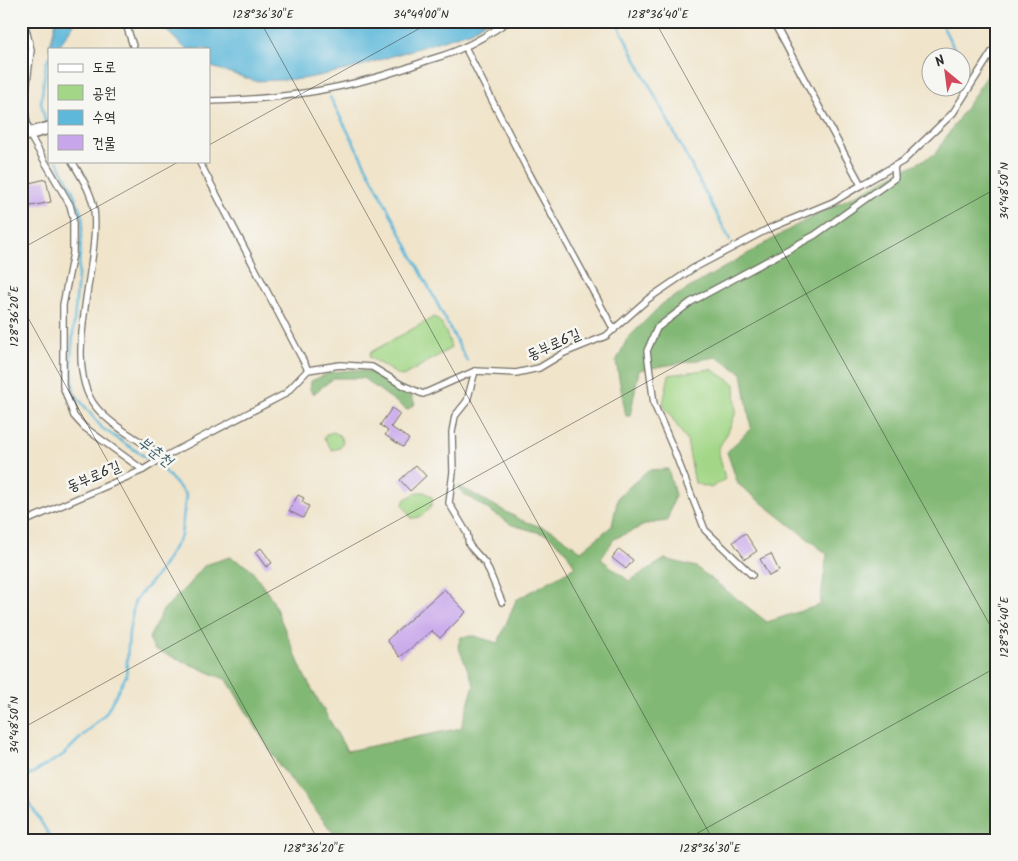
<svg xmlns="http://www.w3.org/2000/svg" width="1018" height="861" font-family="Kalam,'Poor Story',sans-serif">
  <rect width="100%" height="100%" fill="#f6f6f2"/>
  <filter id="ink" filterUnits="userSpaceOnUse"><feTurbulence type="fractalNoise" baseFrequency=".02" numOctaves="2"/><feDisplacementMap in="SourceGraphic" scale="10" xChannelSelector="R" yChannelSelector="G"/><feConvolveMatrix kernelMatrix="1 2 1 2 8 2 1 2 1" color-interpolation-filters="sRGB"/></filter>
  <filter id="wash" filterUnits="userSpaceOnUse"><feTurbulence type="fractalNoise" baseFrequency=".0096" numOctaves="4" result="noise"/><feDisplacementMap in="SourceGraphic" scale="20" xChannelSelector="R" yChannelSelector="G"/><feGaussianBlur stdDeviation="1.12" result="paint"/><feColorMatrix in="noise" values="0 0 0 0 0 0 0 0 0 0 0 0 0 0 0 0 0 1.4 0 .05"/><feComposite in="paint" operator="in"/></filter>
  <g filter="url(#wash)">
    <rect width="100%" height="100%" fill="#f0e4ca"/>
    <!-- green -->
    <g fill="#a3d787" stroke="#678159">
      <path d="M434,317C443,321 449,339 451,348L403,376L398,375L369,357L371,352Z"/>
      <polygon points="711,369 735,384 736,412 728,432 718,449 725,479 711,488 695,483 687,441 663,404 669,375"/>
      <polygon points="334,432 339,435 343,441 340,448 332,450 324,438 327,434"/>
      <path d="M419,492H425L433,498C432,509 422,519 411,518L403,504L405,499Z"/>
    </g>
    <!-- forest -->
    <g fill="#82b874" stroke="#567250">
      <polygon points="995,64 997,64 997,840 339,840 279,765 227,680 154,649 149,638 163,610 187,586 205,565 230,557 249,567 272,599 304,675 347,751 461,728 474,685 458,646 461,637 474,636 498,643 516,600 575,567 566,551 548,535 512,525 464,494 458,488 459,486 521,520 553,531 581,551 612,526 618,497 648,470 668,469 675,495 667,521 647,524 614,539 601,559 629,581 665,559 696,567 767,622 820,605 827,554 738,484 727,452 751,428 742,373 716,357 639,370 630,416 626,416 616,362 627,339 662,304 795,226 935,154"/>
      <polygon points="354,370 371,372 412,397 415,404 407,410 363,378 334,378 313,394 310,390 311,381 332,372"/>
    </g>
    <!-- water -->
    <g fill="#5db8da" stroke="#447282">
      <polygon points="56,21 76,21 57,49 49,49"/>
      <polygon points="156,21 297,21 308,24 353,21 487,21 472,31 351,69 303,79 255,81 209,66 209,49 186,49"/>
    </g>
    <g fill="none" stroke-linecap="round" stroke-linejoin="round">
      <!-- stream -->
      <g stroke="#5db8da" stroke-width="2.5">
        <polyline points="616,21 730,240"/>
        <polyline points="940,21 959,58"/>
        <polyline points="960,59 967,71"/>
        <polyline points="330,97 467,361"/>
        <polyline points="46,125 41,102 46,64 49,57"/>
        <polyline points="21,780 63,755 106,713 126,676 129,632 135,600 157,575 181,536 186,495 163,469 102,428 74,393 71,357 83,218 72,189 57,161"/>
        <polyline points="21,789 52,840"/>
      </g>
    </g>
    <g id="blocks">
      <!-- building -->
      <g fill="#c8a6eb">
        <polygon points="46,179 51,202 21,208 21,185"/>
        <polygon points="392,408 400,414 391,427 409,439 403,447 385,435 388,431 380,425"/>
        <polygon points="416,465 426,476 410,491 400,480"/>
        <polygon points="298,495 304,498 302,502 309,506 303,518 289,511"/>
        <polygon points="745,533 757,551 745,559 733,542"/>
        <polygon points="261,548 272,563 266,567 255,552"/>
        <polygon points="619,549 633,560 626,569 612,558"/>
        <polygon points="771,554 779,571 769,576 760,559"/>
        <polygon points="444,589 466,612 440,638 432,631 400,657 387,640"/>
      </g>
    </g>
  </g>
  <g filter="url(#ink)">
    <use href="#blocks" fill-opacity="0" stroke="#706c63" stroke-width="1"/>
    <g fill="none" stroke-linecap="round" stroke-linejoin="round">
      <defs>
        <g id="lane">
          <polyline points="24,21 31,50 24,106 29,134 70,205 73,217 73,253 63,305 63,386 74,416 84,427 143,470"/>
          <polyline points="125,21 134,49"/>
          <polyline points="465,47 529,173 614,330"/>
          <path d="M209,101C283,100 357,87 426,61C438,57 451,54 462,48C478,41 494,31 509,21"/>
          <path d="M72,161C81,177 91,191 94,209C101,265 60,363 96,407C112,427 143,442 164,457"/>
          <polyline points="199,161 308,370"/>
          <polyline points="861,185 903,161 953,113 997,44"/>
          <polyline points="475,371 467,401 455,416 452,432 453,472 449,503 467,533 469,545 486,564 502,602"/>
          <polyline points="21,523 143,470 164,457 285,394 308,370 340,365 372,367 402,385 423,394 475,371 516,373 539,368 564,353 606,336 648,299 692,269 768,229 833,202 861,185 773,21"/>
          <polyline points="752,575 705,530 673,448 654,404 647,351 657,328 691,302 815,235 895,178 894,166"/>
        </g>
        <polyline id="street" points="21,136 49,128"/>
      </defs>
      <!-- lane casing -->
      <use href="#lane" stroke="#706c63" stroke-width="8"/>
      <!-- street casing -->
      <use href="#street" stroke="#706c63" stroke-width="14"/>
      <!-- lane -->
      <use href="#lane" stroke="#fff" stroke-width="5.5"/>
      <!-- street -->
      <use href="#street" stroke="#fff" stroke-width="11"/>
    </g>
  </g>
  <!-- ticks -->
  <path fill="none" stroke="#2b2b2b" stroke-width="1" stroke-opacity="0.45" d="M260,21L713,840M655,21L997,638M209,145L433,21M21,249L180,161M21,305L318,840M21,729L997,188M685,840L997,667"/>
  <g text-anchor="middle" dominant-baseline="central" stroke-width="5" stroke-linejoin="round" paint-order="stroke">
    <!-- street labels -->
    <g font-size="15" fill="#2b2b2b" stroke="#f6f6f2">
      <text transform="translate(554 345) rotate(-24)">동부로6길</text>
      <text transform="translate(94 477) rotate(-23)">동부로6길</text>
    </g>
    <!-- water labels -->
    <g font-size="16" font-style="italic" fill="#3c5c68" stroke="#f6f6f2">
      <text transform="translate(155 452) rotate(37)">부춘천</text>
    </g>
  </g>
  <!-- margin -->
  <rect width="1018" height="861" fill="none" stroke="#f6f6f2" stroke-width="55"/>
  <!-- legend -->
  <rect x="48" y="48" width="162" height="115" fill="#f6f6f2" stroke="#a5a5a2"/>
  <rect x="58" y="64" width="25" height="8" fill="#ffffff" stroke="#a5a5a2"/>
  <text x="92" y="72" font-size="15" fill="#2b2b2b">도로</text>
  <rect x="58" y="85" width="25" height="15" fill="#a3d787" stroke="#a5a5a2"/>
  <text x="92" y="98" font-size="15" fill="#2b2b2b">공원</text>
  <rect x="58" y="110" width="25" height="15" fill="#5db8da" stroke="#a5a5a2"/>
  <text x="92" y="122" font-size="15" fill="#2b2b2b">수역</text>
  <rect x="58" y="135" width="25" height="15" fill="#c8a6eb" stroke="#a5a5a2"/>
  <text x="92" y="148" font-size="15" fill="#2b2b2b">건물</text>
  <!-- north arrow -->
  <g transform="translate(946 72) rotate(331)"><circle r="24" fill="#f6f6f2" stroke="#a5a5a2"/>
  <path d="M0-4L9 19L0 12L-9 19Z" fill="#d1495b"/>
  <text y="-8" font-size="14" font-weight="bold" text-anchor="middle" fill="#2b2b2b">N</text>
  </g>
  <rect x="28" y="28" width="962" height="806" fill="none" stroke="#2b2b2b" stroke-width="2"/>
  <g font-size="12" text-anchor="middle" fill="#2b2b2b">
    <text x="263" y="18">128°36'30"E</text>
    <text x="421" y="18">34°49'00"N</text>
    <text x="658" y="18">128°36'40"E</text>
    <text transform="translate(1004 191) rotate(-90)" y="4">34°48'50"N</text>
    <text transform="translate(14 316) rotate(-90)" y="4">128°36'20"E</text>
    <text transform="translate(1004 627) rotate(-90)" y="4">128°36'40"E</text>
    <text transform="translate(14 725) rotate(-90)" y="4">34°48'50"N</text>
    <text x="314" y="852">128°36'20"E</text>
    <text x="710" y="852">128°36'30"E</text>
  </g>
</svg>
